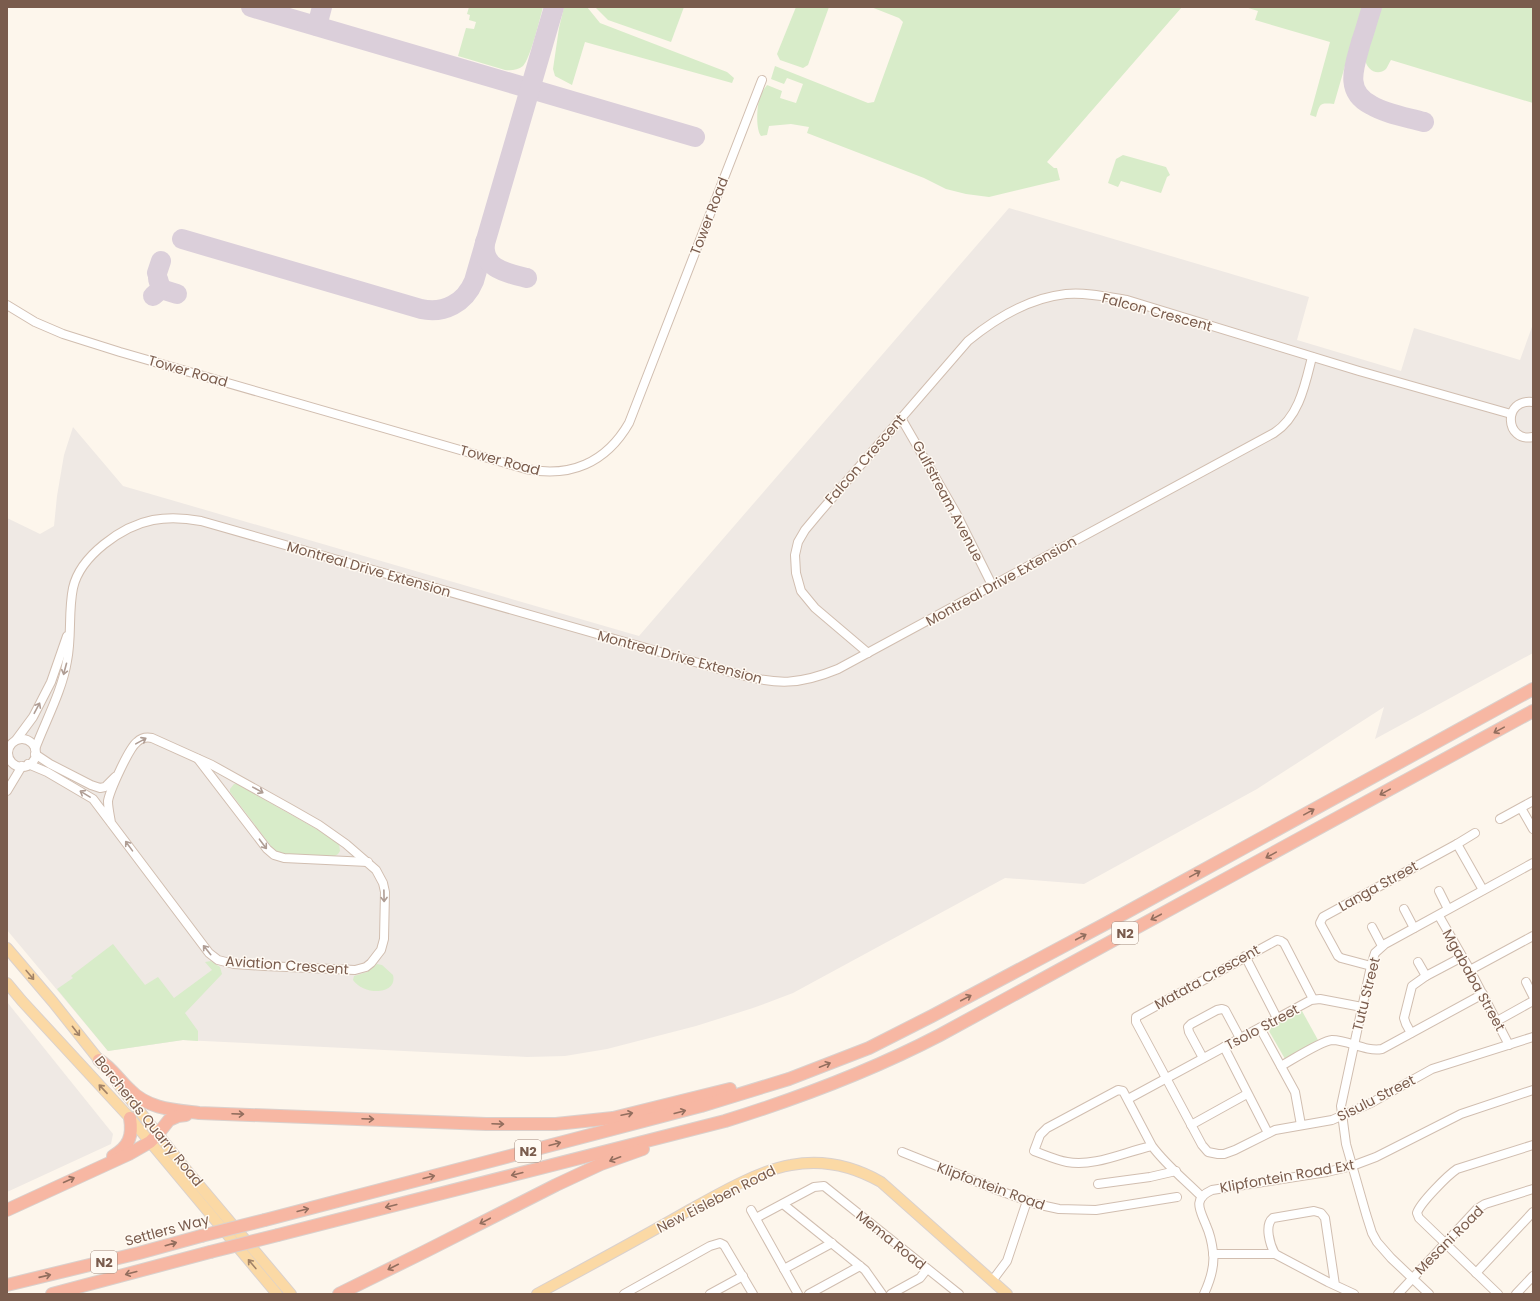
<svg xmlns="http://www.w3.org/2000/svg" width="1540" height="1301" font-family="Poppins,sans-serif">
  <rect width="100%" height="100%" fill="#fdf6ec"/>
  <!-- industrial -->
  <g fill="#efe9e4">
    <polygon points="1009,208 1309,297 1297,340 1401,371 1414,328 1520,360 1533,324 1533,653 1375,739 1384,707 1257,789 1084,884 1005,878 793,993 753,1008 696,1026 607,1049 565,1056 527,1057 183,1040 108,1051 7,930 7,518 40,534 54,526 57,496 64,455 73,427 123,486 639,636"/>
    <polygon points="7,1002 113,1134 111,1144 7,1192"/>
  </g>
  <!-- green -->
  <g fill="#d8ecc9">
    <path d="M469,7H543C540,19 530,59 523,66C518,70 511,71 505,70L458,56L466,28L474,29L476,22L469,20L470,15L467,14Z"/>
    <polygon points="564,7 587,7 600,23 727,72 734,78 732,83 585,42 572,85 555,76 553,69 559,28"/>
    <polygon points="595,7 684,7 671,42 608,20"/>
    <polygon points="796,7 829,7 808,65 803,68 780,60 777,54"/>
    <path d="M871,7H1182L1047,162L1054,168H1057L1060,180L989,197L966,194L946,189L924,178L807,133L809,127L791,124L769,126L767,135L761,136C755,129 757,102 761,93C762,91 765,88 767,85L782,91L780,98L796,103L803,84L787,78L784,84L771,79L775,66L868,103L874,102L903,22L899,18Z"/>
    <path d="M1245,7H1362L1334,104C1320,103 1320,103 1316,117L1310,115L1330,42L1255,20L1258,11Z"/>
    <path d="M1380,7H1533V103L1391,60C1389,63 1388,66 1386,69C1377,77 1366,69 1365,59Z"/>
    <polygon points="1123,155 1166,167 1170,175 1167,177 1161,193 1121,181 1118,187 1108,183 1116,159"/>
    <path d="M234,784H237L318,830L339,844L340,851L338,854L335,856C317,856 289,858 274,850L230,792V789Z"/>
    <polygon points="113,944 145,985 158,977 174,998 212,970 205,962 211,961 220,967 222,974 185,1013 198,1031 198,1041 183,1040 108,1051 57,989 73,978 71,976"/>
    <path d="M377,964L382,965L393,975C398,995 364,996 353,980L354,976L367,972Z"/>
    <polygon points="1302,1011 1318,1040 1285,1059 1269,1031 1270,1027"/>
  </g>
  <g fill="none" stroke-linecap="round" stroke-linejoin="round">
    <!-- taxiway -->
    <g stroke="#dbcfda" stroke-width="20">
      <polyline points="251,7 695,137"/>
      <path d="M1372,7C1368,19 1365,31 1361,42C1355,65 1343,91 1371,105C1386,114 1406,117 1424,122"/>
      <polyline points="317,26 322,7"/>
      <path d="M182,239L421,309C444,314 465,303 474,281L554,7"/>
      <path d="M485,242C481,269 507,273 527,278"/>
      <polyline points="157,273 161,261"/>
      <polyline points="161,289 177,294"/>
      <polyline points="153,296 161,289 158,279"/>
    </g>
    <defs>
      <g id="minor">
        <path d="M7,305L35,322L63,334L120,352L526,469C570,478 606,463 629,423L762,80"/>
        <path d="M1533,402C1502,398 1505,443 1533,437"/>
        <polyline points="901,418 956,513 992,585"/>
        <path d="M868,653L815,608L801,591L796,573L795,555L798,542L805,530L820,512L968,341C997,317 1029,298 1066,294C1086,292 1108,297 1127,300L1359,371L1511,414"/>
        <circle cx="22" cy="753" r="14"/>
        <polyline points="16,740 33,717 51,682 67,636"/>
        <path d="M35,749C46,720 62,691 67,661C72,637 68,612 73,588C80,556 122,526 153,520C169,517 185,518 201,521L737,674C777,685 799,685 838,669L1274,433C1299,417 1305,385 1312,357"/>
        <polyline points="35,754 50,764 91,785 100,788 105,787 115,777"/>
        <polyline points="198,759 267,849 274,855 284,858 368,862"/>
        <path d="M28,764L47,772L93,799L209,953L218,960L234,964L265,966L355,970L366,967L371,963L381,950L384,939L385,892L383,883L376,870L346,844L319,825L291,809L212,765L152,738C147,737 141,738 137,742C129,748 110,790 108,801C108,808 110,816 111,823"/>
        <polyline points="7,791 22,766"/>
        <polyline points="1521,808 1533,829"/>
        <polyline points="1500,819 1533,801"/>
        <polyline points="1457,844 1475,833"/>
        <polyline points="1439,891 1448,909"/>
        <polyline points="1404,909 1414,928"/>
        <polyline points="1439,916 1470,970 1509,1045"/>
        <polyline points="1372,927 1382,946"/>
        <polyline points="1245,956 1277,1018"/>
        <polyline points="1418,962 1426,976"/>
        <polyline points="1371,966 1341,958 1338,956 1320,923 1323,917 1457,844 1483,890"/>
        <polyline points="1470,970 1533,936"/>
        <polyline points="1526,982 1533,996"/>
        <polyline points="1313,999 1284,943 1281,941 1277,940 1136,1017 1136,1022 1202,1145 1208,1152 1218,1154 1224,1154 1235,1150 1275,1130 1332,1120 1371,1103 1432,1069 1533,1037"/>
        <polyline points="1497,1021 1533,1001"/>
        <polyline points="1260,1028 1295,1092 1301,1125"/>
        <polyline points="1411,1033 1406,1024 1404,1018 1412,986 1426,976 1462,957"/>
        <polyline points="1224,1047 1268,1133"/>
        <polyline points="1203,1058 1189,1032 1188,1027 1191,1024 1217,1010 1222,1009 1225,1010 1240,1038"/>
        <path d="M1281,1066C1292,1060 1321,1041 1332,1040C1349,1040 1365,1052 1382,1049L1483,994"/>
        <polyline points="1128,1099 1311,1000 1320,999 1362,1007"/>
        <polyline points="1191,1125 1247,1094"/>
        <path d="M1152,1146L1123,1091L1118,1090L1047,1128L1040,1135L1034,1151C1045,1155 1056,1160 1067,1162C1095,1167 1124,1152 1152,1146C1166,1165 1185,1180 1202,1197"/>
        <polyline points="902,1152 1000,1191 1036,1204 1059,1209 1096,1210 1177,1197"/>
        <polyline points="1098,1184 1150,1177 1176,1171"/>
        <polyline points="783,1204 865,1270 882,1294"/>
        <polyline points="751,1210 798,1294"/>
        <polyline points="756,1218 814,1187 824,1186 959,1294"/>
        <polyline points="1213,1254 1275,1254"/>
        <polyline points="784,1269 832,1243"/>
        <polyline points="1476,1273 1533,1212"/>
        <polyline points="992,1281 1007,1261 1027,1201"/>
        <path d="M1335,1285L1325,1218L1321,1213L1314,1211L1273,1218C1264,1225 1270,1245 1275,1254L1328,1282L1354,1294"/>
        <polyline points="624,1294 710,1246 720,1243 724,1245 753,1294"/>
        <polyline points="710,1294 743,1276"/>
        <polyline points="809,1294 860,1266"/>
        <polyline points="891,1294 920,1278 927,1269"/>
        <path d="M1204,1294C1210,1281 1215,1266 1213,1252C1212,1243 1210,1234 1206,1225C1200,1210 1192,1199 1212,1190L1327,1172L1352,1166L1376,1157L1461,1114L1533,1090"/>
        <polyline points="1398,1294 1477,1209 1485,1204 1533,1189"/>
        <polyline points="1429,1294 1391,1258 1377,1242 1372,1233 1366,1214 1346,1144 1341,1106 1371,966 1375,953 1385,944 1533,863"/>
        <path d="M1498,1294L1419,1218L1417,1213C1420,1203 1448,1175 1457,1169L1533,1145"/>
        <polyline points="1516,1294 1533,1276"/>
      </g>
      <g id="major">
        <polyline points="7,948 53,1002 103,1065"/>
        <polyline points="7,983 22,1001 130,1118 277,1294"/>
        <polyline points="118,1084 184,1167 291,1294"/>
        <path d="M537,1294C587,1267 637,1240 686,1212C715,1196 759,1170 791,1165C823,1159 853,1166 881,1182L1007,1294"/>
      </g>
      <g id="highway">
        <path d="M99,1060C112,1068 119,1080 130,1090C148,1109 175,1110 199,1113L486,1124H556L613,1118L730,1089"/>
        <path d="M113,1156C129,1147 133,1136 130,1118"/>
        <polyline points="7,1210 129,1154 150,1142 158,1134 169,1120 178,1116 186,1115"/>
        <polyline points="265,1220 701,1106 789,1079 869,1048 932,1016 1107,923 1533,689"/>
        <path d="M278,1235L725,1121C799,1098 871,1071 940,1035L1533,711"/>
        <polyline points="7,1285 139,1253 201,1236"/>
        <polyline points="52,1294 210,1252"/>
        <polyline points="339,1294 426,1251 556,1185 601,1164 643,1149"/>
      </g>
    </defs>
    <!-- minor casing -->
    <use href="#minor" stroke="#d1beb0" stroke-width="10"/>
    <!-- major casing -->
    <use href="#major" stroke="#dad1cd" stroke-width="12"/>
    <!-- highway casing -->
    <use href="#highway" stroke="#dad1cd" stroke-width="14"/>
    <!-- minor -->
    <use href="#minor" stroke="#fff" stroke-width="8"/>
    <!-- major -->
    <use href="#major" stroke="#fbd9a5" stroke-width="10"/>
    <!-- highway -->
    <use href="#highway" stroke="#f7b7a3" stroke-width="12"/>
    <defs>
      <g id="highway-bridge">
        <polyline points="201,1236 265,1220"/>
        <polyline points="210,1252 278,1235"/>
      </g>
    </defs>
    <!-- highway-bridge casing -->
    <use href="#highway-bridge" stroke="#dad1cd" stroke-width="14" stroke-linecap="butt"/>
    <!-- highway-bridge -->
    <use href="#highway-bridge" stroke="#f7b7a3" stroke-width="12"/>
  </g>
  <!-- one-way arrows -->
  <defs><path id="oneway-shaft" d="M-6 0H5M1.5-3L5.5 0L1.5 3" fill="none" stroke-width="1.6" stroke-linecap="round" stroke-linejoin="round"/></defs>
  <g stroke="#af9d94">
    <use href="#oneway-shaft" transform="translate(65 669) rotate(105)"/>
    <use href="#oneway-shaft" transform="translate(37 708) rotate(-62)"/>
    <use href="#oneway-shaft" transform="translate(141 741) rotate(-29)"/>
    <use href="#oneway-shaft" transform="translate(258 790) rotate(29)"/>
    <use href="#oneway-shaft" transform="translate(85 794) rotate(-149)"/>
    <use href="#oneway-shaft" transform="translate(263 844) rotate(53)"/>
    <use href="#oneway-shaft" transform="translate(129 846) rotate(-126)"/>
    <use href="#oneway-shaft" transform="translate(384 896) rotate(89)"/>
    <use href="#oneway-shaft" transform="translate(207 950) rotate(-129)"/>
  </g>
  <g stroke="#936e5e">
    <use href="#oneway-shaft" transform="translate(1499 730) rotate(151)"/>
    <use href="#oneway-shaft" transform="translate(1385 792) rotate(151)"/>
    <use href="#oneway-shaft" transform="translate(1309 812) rotate(-29)"/>
    <use href="#oneway-shaft" transform="translate(1271 855) rotate(151)"/>
    <use href="#oneway-shaft" transform="translate(1195 874) rotate(-29)"/>
    <use href="#oneway-shaft" transform="translate(1156 917) rotate(152)"/>
    <use href="#oneway-shaft" transform="translate(1081 937) rotate(-28)"/>
    <use href="#oneway-shaft" transform="translate(966 998) rotate(-28)"/>
    <use href="#oneway-shaft" transform="translate(825 1065) rotate(-22)"/>
    <use href="#oneway-shaft" transform="translate(680 1112) rotate(-15)"/>
    <use href="#oneway-shaft" transform="translate(238 1114) rotate(2)"/>
    <use href="#oneway-shaft" transform="translate(627 1114) rotate(-12)"/>
    <use href="#oneway-shaft" transform="translate(368 1119) rotate(2)"/>
    <use href="#oneway-shaft" transform="translate(498 1124) rotate(2)"/>
    <use href="#oneway-shaft" transform="translate(555 1144) rotate(-15)"/>
    <use href="#oneway-shaft" transform="translate(615 1159) rotate(159)"/>
    <use href="#oneway-shaft" transform="translate(517 1174) rotate(166)"/>
    <use href="#oneway-shaft" transform="translate(429 1177) rotate(-14)"/>
    <use href="#oneway-shaft" transform="translate(69 1180) rotate(-24)"/>
    <use href="#oneway-shaft" transform="translate(391 1206) rotate(166)"/>
    <use href="#oneway-shaft" transform="translate(303 1210) rotate(-14)"/>
    <use href="#oneway-shaft" transform="translate(485 1221) rotate(152)"/>
    <use href="#oneway-shaft" transform="translate(171 1244) rotate(-16)"/>
    <use href="#oneway-shaft" transform="translate(393 1267) rotate(153)"/>
    <use href="#oneway-shaft" transform="translate(131 1273) rotate(165)"/>
    <use href="#oneway-shaft" transform="translate(45 1276) rotate(-13)"/>
  </g>
  <g stroke="#a18267">
    <use href="#oneway-shaft" transform="translate(30 975) rotate(50)"/>
    <use href="#oneway-shaft" transform="translate(76 1031) rotate(52)"/>
    <use href="#oneway-shaft" transform="translate(103 1089) rotate(-133)"/>
    <use href="#oneway-shaft" transform="translate(252 1264) rotate(-130)"/>
  </g>
  <g text-anchor="middle" dominant-baseline="central" stroke-width="3" stroke-linejoin="round" paint-order="stroke">
    <!-- shield labels -->
    <g fill="#fffaf3" stroke="#a28b7f" stroke-width="1">
      <rect x="1112" y="922" width="26" height="22" rx="3"/>
      <rect x="515" y="1140" width="26" height="22" rx="3"/>
      <rect x="91" y="1251" width="26" height="22" rx="3"/>
    </g>
    <g font-size="13" font-weight="bold" fill="#7a5c4d">
      <text x="1125" y="933">N2</text>
      <text x="528" y="1151">N2</text>
      <text x="104" y="1262">N2</text>
    </g>
    <!-- street labels -->
    <g font-size="14" fill="#7a5c4d" stroke="#fffaf3">
      <text transform="translate(709 216) rotate(-69)">Tower Road</text>
      <text transform="translate(1157 312) rotate(15)">Falcon Crescent</text>
      <text transform="translate(188 371) rotate(16)">Tower Road</text>
      <text transform="translate(865 459) rotate(-49)">Falcon Crescent</text>
      <text transform="translate(500 460) rotate(15)">Tower Road</text>
      <text transform="translate(948 501) rotate(62)">Gulfstream Avenue</text>
      <text transform="translate(369 569) rotate(16)">Montreal Drive Extension</text>
      <text transform="translate(1001 581) rotate(-29)">Montreal Drive Extension</text>
      <text transform="translate(680 657) rotate(15)">Montreal Drive Extension</text>
      <text transform="translate(1378 886) rotate(-29)">Langa Street</text>
      <text transform="translate(287 965) rotate(4)">Aviation Crescent</text>
      <text transform="translate(1207 977) rotate(-29)">Matata Crescent</text>
      <text transform="translate(1474 980) rotate(61)">Mgababa Street</text>
      <text transform="translate(1366 994) rotate(-76)">Tutu Street</text>
      <text transform="translate(1262 1027) rotate(-28)">Tsolo Street</text>
      <text transform="translate(1376 1098) rotate(-27)">Sisulu Street</text>
      <text transform="translate(149 1121) rotate(51)">Borcherds Quarry Road</text>
      <text transform="translate(1287 1176) rotate(-10)">Klipfontein Road Ext</text>
      <text transform="translate(991 1186) rotate(20)">Klipfontein Road</text>
      <text transform="translate(716 1199) rotate(-27)">New Eisleben Road</text>
      <text transform="translate(167 1230) rotate(-15)">Settlers Way</text>
      <text transform="translate(891 1240) rotate(39)">Mema Road</text>
      <text transform="translate(1449 1240) rotate(-45)">Mesani Road</text>
    </g>
  </g>
  <!-- border -->
  <rect width="1540" height="1301" fill="none" stroke="#7a5c4d" stroke-width="16"/>
</svg>
